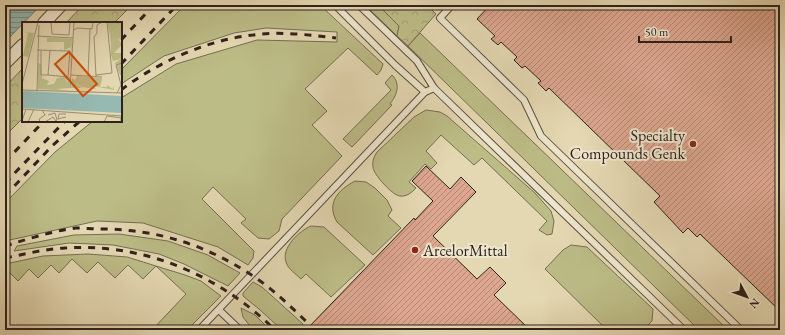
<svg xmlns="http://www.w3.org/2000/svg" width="785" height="335" font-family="'EB Garamond',serif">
  <defs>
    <pattern id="forest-crowns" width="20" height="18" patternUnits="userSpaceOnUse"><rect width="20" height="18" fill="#bcbc87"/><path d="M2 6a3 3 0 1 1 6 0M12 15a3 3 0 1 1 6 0" fill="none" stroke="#a2a174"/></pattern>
    <pattern id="water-rules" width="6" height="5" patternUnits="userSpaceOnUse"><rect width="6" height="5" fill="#96b9b2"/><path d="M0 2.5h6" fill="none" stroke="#7b9690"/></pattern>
    <pattern id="building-hatch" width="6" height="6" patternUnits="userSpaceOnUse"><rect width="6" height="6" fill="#dca68f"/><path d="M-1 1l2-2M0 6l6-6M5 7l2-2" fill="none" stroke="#b38774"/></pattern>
  </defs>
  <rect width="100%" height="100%" fill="#e4d8b2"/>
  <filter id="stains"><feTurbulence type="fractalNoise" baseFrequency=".005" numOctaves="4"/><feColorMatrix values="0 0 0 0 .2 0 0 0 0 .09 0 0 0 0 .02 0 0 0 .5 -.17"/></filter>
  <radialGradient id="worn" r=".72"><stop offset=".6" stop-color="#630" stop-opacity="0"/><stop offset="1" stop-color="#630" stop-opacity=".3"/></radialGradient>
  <!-- grass -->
  <g fill="#bcbc87" stroke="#766e52">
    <polygon points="185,5 320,5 383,64 381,70 377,75 348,48 305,89 327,111 312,125 342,156 282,219 279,231 269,239 258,238 241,223 246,219 213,187 202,199 254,251 253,258 248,265 218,247 143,223 97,221 5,241 5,203 55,152 93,121 121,121 121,98 176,64 257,40 337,42 337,32 266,28 234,33 164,56 121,84 121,70"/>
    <polygon points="365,5 378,5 399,26 397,36"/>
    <polygon points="420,33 728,330 699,330 408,46"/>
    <path d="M392,75C401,84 397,95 390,104L392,105L352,147L343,139L391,90L385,83Z"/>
    <path d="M426,110L440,112L447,116L535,193L551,211L554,221L552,234L547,235L539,230L547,221L482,158L474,165L441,135L426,151L437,163L431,169L425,164L409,182L416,188C412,192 407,197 400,196C393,196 373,174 373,167C372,161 374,157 377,152L414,117Z"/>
    <path d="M355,181L366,182L375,188L387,200L392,210L388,216L401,228L373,255L337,222C326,203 338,190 355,181Z"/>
    <path d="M311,226L324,227L365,265L331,297L306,274L301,279C296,274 288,269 286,262C281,248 299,231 311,226Z"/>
    <polygon points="119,234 168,241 208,255 240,273 228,286 184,264 159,254 113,245 69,243 14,251 17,246 74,235"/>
    <polygon points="571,245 587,247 653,309 652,321 643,330 607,330 545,269 563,250"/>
    <polygon points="88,254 127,257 185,275 201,281 221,296 187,330 152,330 186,294 156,266 143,279 128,265 115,278 98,262 87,273 72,259 59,273 51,265 38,278 29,269 18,281 8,271 5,275 5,264 43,256"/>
    <polygon points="253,282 262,287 303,324 298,330 282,330 259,309 243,296 243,293"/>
    <polygon points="241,308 255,315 270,330 253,330 243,317"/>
  </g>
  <!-- forest -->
  <g fill="url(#forest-crowns)" stroke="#766e52">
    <polygon points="83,5 132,5 114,23 66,23"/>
    <polygon points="378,5 427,5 436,14 408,46 397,36 399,26"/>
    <polygon points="23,68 23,118 5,136 5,87"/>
  </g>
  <!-- water -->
  <polygon fill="url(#water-rules)" stroke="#6d7c76" points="5,5 41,5 5,42"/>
  <!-- building -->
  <g fill="url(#building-hatch)" stroke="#2f211c">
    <polygon points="490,5 780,5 780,311 700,234 697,237 688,228 683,233 654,202 660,196 549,88 546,91 538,83 541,81 525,66 522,68 514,60 517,57 501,42 498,45 491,39 495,36 477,19"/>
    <polygon points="426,166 450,189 461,177 476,192 433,236 477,279 490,267 506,283 494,295 530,330 306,330 414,218 415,220 433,201 412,181"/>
  </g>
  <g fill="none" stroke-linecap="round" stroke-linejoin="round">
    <defs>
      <g id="lane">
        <polyline points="335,5 395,65 425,92 434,88 684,330"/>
        <polyline points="359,5 417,61 434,88"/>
        <polyline points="452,5 440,18 524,100 541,136 741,330"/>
        <polyline points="219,310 240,330"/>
        <polyline points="199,330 425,92"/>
      </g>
      <g id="street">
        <polyline points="44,23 61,5"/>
        <polyline points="5,63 23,45"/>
      </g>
    </defs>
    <!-- lane casing -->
    <use href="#lane" stroke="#5c4f42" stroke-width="8"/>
    <!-- street casing -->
    <use href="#street" stroke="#5c4f42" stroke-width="14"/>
    <!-- lane -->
    <use href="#lane" stroke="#ede6cd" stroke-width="6"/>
    <!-- street -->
    <use href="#street" stroke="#ede6cd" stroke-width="12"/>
    <!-- rail -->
    <g stroke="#2f211c" stroke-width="3" stroke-dasharray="7 7" stroke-linecap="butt">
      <polyline points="121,40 154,5"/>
      <polyline points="121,64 177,5"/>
      <path d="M121,90C158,62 207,40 253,35C280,31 309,35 336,38"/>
      <polyline points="5,162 44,121"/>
      <polyline points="5,183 65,121"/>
      <polyline points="5,196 52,146 80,121"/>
      <path d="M5,246C28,239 52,231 76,228C84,228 92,229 100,229C155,229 204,244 250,274C272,288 291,307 310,325"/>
      <path d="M5,258C25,254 45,249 65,248C145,243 219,275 275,330"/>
    </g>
  </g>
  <!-- markers -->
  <g fill="#8f2418" stroke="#ede6cd" stroke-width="1.5">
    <circle cx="693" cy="144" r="4"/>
    <circle cx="415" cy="250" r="4"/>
  </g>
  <g text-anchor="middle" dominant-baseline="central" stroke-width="4" stroke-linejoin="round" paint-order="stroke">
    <!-- poi labels -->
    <g font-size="16" fill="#2f211c" stroke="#ede6cd" text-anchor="end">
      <text x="685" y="135">Specialty<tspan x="685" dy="18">Compounds Genk</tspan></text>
      <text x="423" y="250" text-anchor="start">ArcelorMittal</text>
    </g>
  </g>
  <!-- overview -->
  <g transform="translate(22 22)">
    <rect width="100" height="100" fill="#e4d8b2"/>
    <path d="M85,0H100V2L88,13ZM16,15L50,17L48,55L49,25L42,28V20H25V16ZM96,16L100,23L92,31H100V53H98L93,41L99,37L91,39L89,33V21ZM55,54L80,56L78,65H85V63L91,67L92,63V68L71,64L74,67L60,65L52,60L60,66H49L50,56L53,58Z" fill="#bcbc87"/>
    <path d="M100,2V19L96,16L89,21L88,13ZM3,10L12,11L6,35L1,34L6,11ZM16,41L19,42L20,56L27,59L25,63L32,62L35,56L44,55L45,62L46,55H48L47,66L34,67L47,69L16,67Z" fill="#bcbc87"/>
    <path d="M3,69L100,74V91L0,86V70Z" fill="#96b9b2"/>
    <path fill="none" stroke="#9c8f76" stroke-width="1" d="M29,0L30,12L47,13L48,0M52,8L55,6L70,7L71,0M15,14L51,16M15,28L48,29L46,55L26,53L28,28M19,29V53H26M49,53L80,55M74,53L90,51L85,0M66,54L68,6M74,54L72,15L75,11V3L80,0M0,62L16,0M48,66L52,0M0,68L100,71M15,69L17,3M95,71L99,63L94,43L100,41M0,87L100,94M26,93L33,91L35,98L32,100M44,95L36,97L37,92H44M0,99L4,87M6,100L12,87M18,100L17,97L23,93L20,88M23,100L31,95L34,99M82,100L85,94L99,96V100"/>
    <path fill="#cc510e" fill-opacity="0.15" stroke="#cc510e" stroke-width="2" d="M47,30L75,62L61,74L33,42Z"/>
    <rect width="100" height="100" fill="none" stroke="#2f211c" stroke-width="2"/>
  </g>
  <!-- margin -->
  <rect width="785" height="335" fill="none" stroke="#e4d8b2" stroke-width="20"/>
  <rect x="6" y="6" width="773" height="323" fill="none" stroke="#2f211c" stroke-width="2"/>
  <rect x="10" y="10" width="765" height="315" fill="none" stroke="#2f211c"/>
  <!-- north arrow -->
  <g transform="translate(747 297) rotate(131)" stroke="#ede6cd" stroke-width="3" paint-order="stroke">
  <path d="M0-3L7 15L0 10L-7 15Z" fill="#2f211c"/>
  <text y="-6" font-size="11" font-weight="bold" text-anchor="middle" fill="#2f211c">N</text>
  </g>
  <!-- scale -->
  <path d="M639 36v6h92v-6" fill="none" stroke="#2f211c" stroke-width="2"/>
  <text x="645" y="36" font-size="12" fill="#2f211c" stroke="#ede6cd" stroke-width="3" paint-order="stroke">50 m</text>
  <rect width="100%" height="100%" filter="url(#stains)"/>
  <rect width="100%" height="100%" fill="url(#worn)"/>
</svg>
